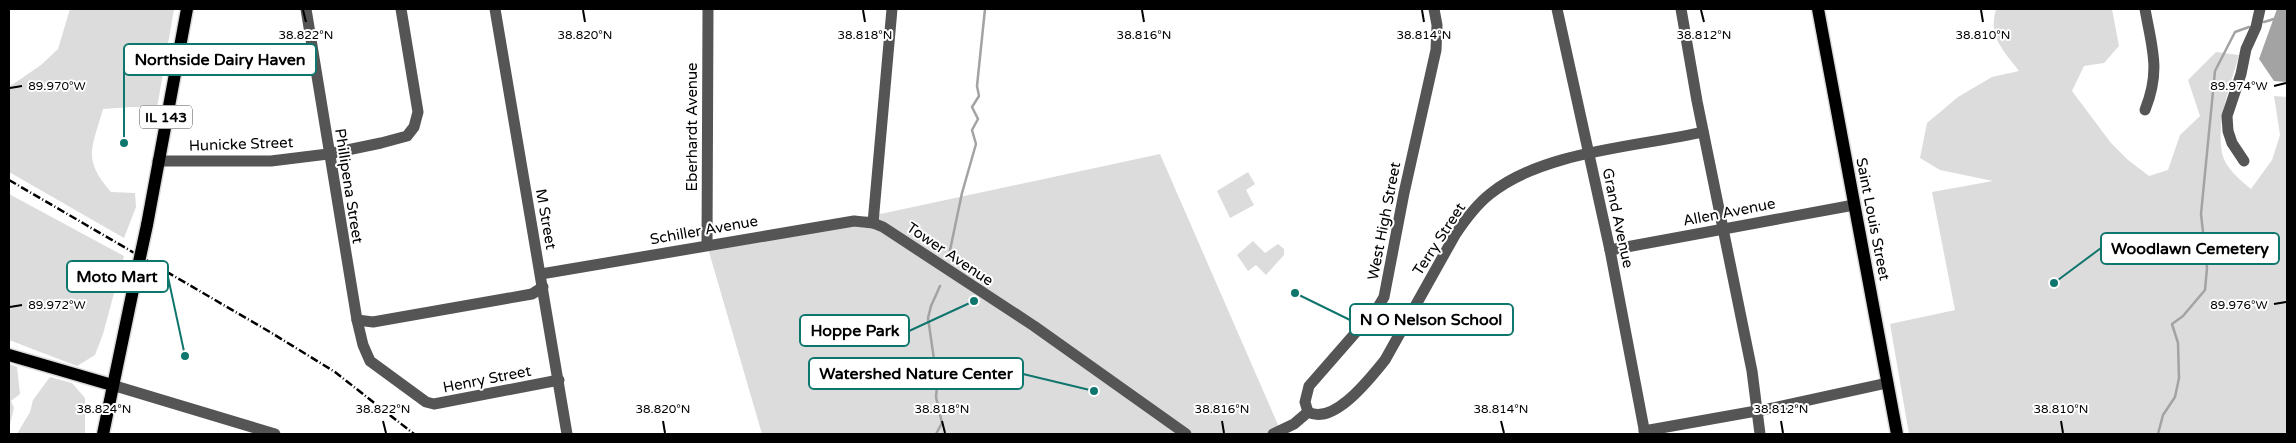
<svg xmlns="http://www.w3.org/2000/svg" width="2296" height="443" font-family="'Varela Round',sans-serif">
  <rect width="100%" height="100%" fill="#fff"/>
  <!-- green -->
  <g fill="#dcdcdc">
    <path d="M70,9H174L157,108L132,107L103,109C92,148 82,159 111,192L135,193L136,207L124,238L9,172V87L41,65L58,49Z"/>
    <path d="M1996,9H2112L2119,46L2104,63L2084,66L2072,91L2111,143L2128,160L2149,176L2168,170L2180,135L2200,116L2188,80L2216,52L2239,55C2230,87 2216,120 2222,153C2225,168 2240,180 2251,189L2272,160L2280,135L2274,96L2287,97V434H1909L1890,324L1955,310L1932,192L1993,181L1940,170L1920,158L1927,123L1958,97L1992,77L2019,71C2003,50 1988,37 1996,9Z"/>
    <polygon points="1160,154 1282,434 762,434 707,245 885,213"/>
    <polygon points="1248,172 1255,184 1246,190 1254,205 1230,218 1217,191"/>
    <polygon points="9,194 124,256 103,334 95,355 77,366 9,340"/>
    <polygon points="1253,241 1265,253 1278,244 1284,249 1284,255 1266,275 1256,265 1248,271 1237,255"/>
    <polygon points="9,364 17,367 20,394 11,401 14,408 9,429"/>
    <polygon points="50,377 72,383 85,398 85,434 17,434 30,412 33,400"/>
  </g>
  <!-- water -->
  <polygon fill="#a3a3a3" points="2277,9 2287,9 2287,82 2274,81 2259,59"/>
  <g fill="none" stroke-linecap="round" stroke-linejoin="round">
    <!-- stream -->
    <g stroke="#a3a3a3" stroke-width="2.5">
      <polyline points="2264,22 2274,19"/>
      <polyline points="949,255 962,193 976,144 972,130 978,119 972,107 979,96 977,86 985,9"/>
      <polyline points="936,434 942,423 936,397 937,386 934,381 936,373 928,318 931,306 940,286"/>
      <polyline points="2158,434 2163,415 2175,397 2179,378 2178,343 2172,324 2183,316 2205,290 2207,268 2201,214 2215,71 2235,32 2249,27"/>
    </g>
    <defs>
      <g id="major">
        <polyline points="1818,9 1897,434"/>
        <polyline points="147,225 187,9"/>
        <polyline points="9,355 112,385"/>
        <polyline points="103,434 134,285"/>
      </g>
    </defs>
    <!-- major casing -->
    <use href="#major" stroke="#dbdbdb" stroke-width="15"/>
    <!-- minor -->
    <g stroke="#555" stroke-width="11">
      <polyline points="306,9 357,320 363,345 370,361 426,402 434,404 559,380"/>
      <polyline points="495,9 567,434"/>
      <polyline points="1557,9 1610,250 1645,434"/>
      <polyline points="1681,9 1697,101 1752,371 1760,434"/>
      <path d="M2145,9C2152,49 2161,70 2145,110"/>
      <polyline points="158,161 271,161 328,154 381,143 407,136 414,127 418,112 401,9"/>
      <polyline points="2244,161 2232,143 2228,131 2227,116 2241,74 2246,49 2256,27 2260,9"/>
      <polyline points="873,223 892,9"/>
      <polyline points="707,245 708,9"/>
      <polyline points="1610,250 1854,205"/>
      <polyline points="541,274 854,221 873,223 883,227 1034,326 1186,434"/>
      <polyline points="357,320 373,322 532,294 543,287"/>
      <polyline points="112,385 275,434"/>
      <path d="M1308,412C1334,426 1371,377 1385,360L1455,235C1465,220 1476,205 1490,194C1543,151 1637,147 1703,132"/>
      <polyline points="1308,412 1305,402 1309,386 1378,307 1384,297 1404,193 1436,50 1437,25 1434,9"/>
      <polyline points="1644,431 1773,408 1887,383"/>
      <polyline points="1273,434 1294,424 1308,412"/>
    </g>
    <!-- major -->
    <use href="#major" stroke="#000" stroke-width="12"/>
    <!-- rail -->
    <polyline stroke="#000" stroke-width="2.5" stroke-dasharray="8 2.5 1 2.5" stroke-linecap="butt" points="9,180 270,332 335,372 414,434"/>
    <defs>
      <polyline id="major-bridge" points="134,285 147,225"/>
    </defs>
    <!-- major-bridge casing -->
    <use href="#major-bridge" stroke="#dbdbdb" stroke-width="15" stroke-linecap="butt"/>
    <!-- major-bridge -->
    <use href="#major-bridge" stroke="#000" stroke-width="12"/>
  </g>
  <!-- ticks -->
  <path fill="none" stroke="#000" stroke-width="2" d="M303,10L306,22M583,10L585,22M863,10L865,22M1142,10L1144,22M1422,10L1424,22M1701,10L1704,22M1981,10L1983,22M2274,86L2286,83M10,88L22,86M2274,304L2286,302M10,307L22,305M104,421L106,433M383,421L386,433M663,421L665,433M942,421L945,433M1222,421L1224,433M1501,421L1504,433M1781,421L1783,433M2061,421L2063,433"/>
  <g text-anchor="middle" dominant-baseline="central" stroke-width="4" stroke-linejoin="round" paint-order="stroke">
    <!-- shield labels -->
    <rect fill="#fff" stroke="#4c4c4c" stroke-width="1" x="140" y="105.5" width="52" height="23" rx="4"/>
    <g font-size="14" font-weight="bold" fill="#000">
      <text x="166" y="117">IL 143</text>
    </g>
    <!-- street labels -->
    <g font-size="15" fill="#000" stroke="#fff">
      <text transform="translate(692 127) rotate(-90)">Eberhardt Avenue</text>
      <text transform="translate(241 144) rotate(-2)">Hunicke Street</text>
      <text transform="translate(349 186) rotate(81)">Phillipena Street</text>
      <text transform="translate(1729 212) rotate(-11)">Allen Avenue</text>
      <text transform="translate(1618 218) rotate(78)">Grand Avenue</text>
      <text transform="translate(546 219) rotate(80)">M Street</text>
      <text transform="translate(1873 219) rotate(79)">Saint Louis Street</text>
      <text transform="translate(1384 221) rotate(-79)">West High Street</text>
      <text transform="translate(704 230) rotate(-10)">Schiller Avenue</text>
      <text transform="translate(1439 239) rotate(-57)">Terry Street</text>
      <text transform="translate(950 254) rotate(34)">Tower Avenue</text>
      <text transform="translate(487 379) rotate(-11)">Henry Street</text>
    </g>
  </g>
  <g font-size="12" text-anchor="middle" fill="#000" stroke="#fff" stroke-width="4" stroke-linejoin="round" paint-order="stroke">
    <text x="306" y="39">38.822°N</text>
    <text x="865" y="39">38.818°N</text>
    <text x="1424" y="39">38.814°N</text>
    <text x="585" y="39">38.820°N</text>
    <text x="1144" y="39">38.816°N</text>
    <text x="1704" y="39">38.812°N</text>
    <text x="1983" y="39">38.810°N</text>
    <text x="2239" y="90">89.974°W</text>
    <text x="57" y="90">89.970°W</text>
    <text x="2239" y="309">89.976°W</text>
    <text x="57" y="309">89.972°W</text>
    <text x="104" y="413">38.824°N</text>
    <text x="383" y="413">38.822°N</text>
    <text x="663" y="413">38.820°N</text>
    <text x="942" y="413">38.818°N</text>
    <text x="1222" y="413">38.816°N</text>
    <text x="1501" y="413">38.814°N</text>
    <text x="1781" y="413">38.812°N</text>
    <text x="2061" y="413">38.810°N</text>
  </g>
  <!-- callouts -->
  <path fill="none" stroke="#0f766e" stroke-width="2" d="M124 143L124 59M2054 283L2101 248M185 356L168 277M1295 293L1350 320M974 301L909 331M1094 391L1023 374"/>
  <g fill="#0f766e" stroke="#fff" stroke-width="2">
    <circle cx="124" cy="143" r="5"/>
    <circle cx="2054" cy="283" r="5"/>
    <circle cx="185" cy="356" r="5"/>
    <circle cx="1295" cy="293" r="5"/>
    <circle cx="974" cy="301" r="5"/>
    <circle cx="1094" cy="391" r="5"/>
  </g>
  <g fill="#fff" stroke="#0f766e" stroke-width="2">
    <rect x="124" y="44" width="192" height="31" rx="5"/>
    <rect x="2101" y="233" width="178" height="31" rx="5"/>
    <rect x="67" y="261" width="101" height="31" rx="5"/>
    <rect x="1350" y="304" width="163" height="31" rx="5"/>
    <rect x="800" y="315" width="109" height="31" rx="5"/>
    <rect x="809" y="358" width="214" height="31" rx="5"/>
  </g>
  <g font-size="16" text-anchor="middle" font-weight="bold" fill="#000">
    <text x="220" y="65">Northside Dairy Haven</text>
    <text x="2190" y="254">Woodlawn Cemetery</text>
    <text x="117" y="282">Moto Mart</text>
    <text x="1431" y="325">N O Nelson School</text>
    <text x="855" y="336">Hoppe Park</text>
    <text x="916" y="379">Watershed Nature Center</text>
  </g>
  <!-- border -->
  <rect width="2296" height="443" fill="none" stroke="#000000" stroke-width="20"/>
</svg>
